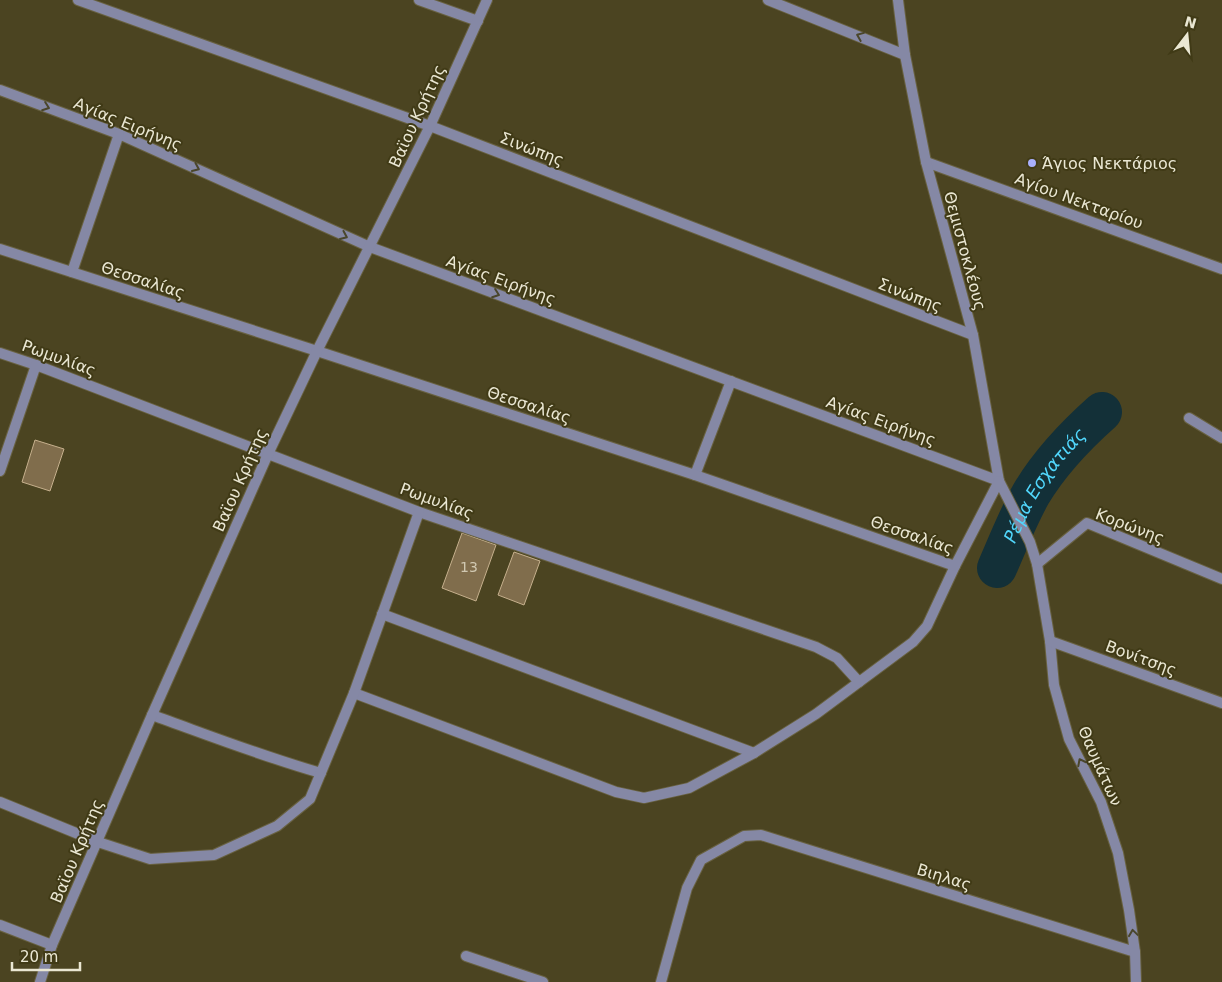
<svg xmlns="http://www.w3.org/2000/svg" width="1222" height="982" font-family="'DejaVu Sans',sans-serif">
  <rect width="100%" height="100%" fill="#4b4421"/>
  <g fill="none" stroke-linecap="round" stroke-linejoin="round">
    <!-- river -->
    <path stroke="#133038" stroke-width="40" id="s1" d="M997,568C1008,543 1018,517 1031,494C1050,462 1075,436 1102,412"/>
  </g>
  <!-- building -->
  <g fill="#806d4c" stroke="#c6b08d">
    <polygon points="35,440 64,449 50,491 22,482"/>
    <polygon points="462,533 496,545 476,601 442,588"/>
    <polygon points="514,552 540,561 524,605 498,595"/>
  </g>
  <g fill="none" stroke-linecap="round" stroke-linejoin="round">
    <defs>
      <polyline id="service" points="0,353 36,365"/>
      <g id="minor">
        <polyline points="78,0 430,126 973,335"/>
        <polyline points="419,0 478,21"/>
        <polyline points="768,0 905,55"/>
        <polyline points="0,90 119,134 370,247 999,481"/>
        <polyline points="926,162 1222,269"/>
        <polyline points="72,272 119,134"/>
        <polyline points="1189,418 1222,438"/>
        <polyline points="0,471 36,365 419,512 816,647 837,658 859,682"/>
        <polyline points="695,475 731,381"/>
        <polyline points="1037,564 1087,523 1222,579"/>
        <polyline points="382,614 754,753"/>
        <polyline points="354,693 616,792 644,798 689,788 754,753 816,714 913,642 927,626 955,566"/>
        <path d="M152,715C208,735 264,757 321,773"/>
        <polyline points="0,802 98,842 150,859 214,855 277,826 310,799 354,693 419,512"/>
        <polyline points="0,925 52,945"/>
        <polyline points="466,956 543,982"/>
        <polyline points="661,982 687,888 701,860 744,836 761,835 1135,952"/>
      </g>
      <g id="tertiary">
        <polyline points="898,0 905,55 926,162 973,335 999,481 1030,542 1037,564 1050,641 1054,685 1069,739 1101,802 1118,853 1129,910 1135,952 1136,982"/>
        <polyline points="0,249 317,351 695,475 955,566 999,481"/>
        <polyline points="1050,641 1222,703"/>
        <polyline points="40,982 52,945 152,715 268,454 317,351 430,126 487,0"/>
      </g>
    </defs>
    <!-- service casing -->
    <use href="#service" stroke="#686141" stroke-width="12"/>
    <!-- minor casing -->
    <use href="#minor" stroke="#686141" stroke-width="12"/>
    <!-- tertiary casing -->
    <use href="#tertiary" stroke="#686141" stroke-width="12"/>
    <!-- service -->
    <use href="#service" stroke="#8588a5" stroke-width="10"/>
    <!-- minor -->
    <use href="#minor" stroke="#8588a5" stroke-width="10"/>
    <!-- tertiary -->
    <use href="#tertiary" stroke="#8588a5" stroke-width="10"/>
  </g>
  <!-- one-way arrows -->
  <defs><path id="oneway-chevron" d="M-2-3.5L2.5 0L-2 3.5" fill="none" stroke-width="1.6" stroke-linecap="round" stroke-linejoin="round" transform="scale(1.25)"/></defs>
  <g stroke="#4a462b">
    <use href="#oneway-chevron" transform="translate(860 36) rotate(-158)"/>
    <use href="#oneway-chevron" transform="translate(46 107) rotate(20)"/>
    <use href="#oneway-chevron" transform="translate(196 168) rotate(24)"/>
    <use href="#oneway-chevron" transform="translate(344 236) rotate(24)"/>
    <use href="#oneway-chevron" transform="translate(496 294) rotate(20)"/>
    <use href="#oneway-chevron" transform="translate(1081 762) rotate(-117)"/>
    <use href="#oneway-chevron" transform="translate(1133 933) rotate(-98)"/>
  </g>
  <!-- markers -->
  <circle fill="#a9b0fc" stroke="#403a16" stroke-width="2" cx="1032" cy="163" r="5"/>
  <g text-anchor="middle" dominant-baseline="central" stroke-width="4" stroke-linejoin="round" paint-order="stroke">
    <!-- number labels -->
    <g font-size="14" fill="#d0c8b1">
      <text x="469" y="567">13</text>
    </g>
    <!-- street labels -->
    <g font-size="16" fill="#eae7d3" stroke="#403a16">
      <text transform="translate(417 116) rotate(-65)">Βαϊου Κρήτης</text>
      <text transform="translate(128 124) rotate(22)">Αγίας Ειρήνης</text>
      <text transform="translate(532 149) rotate(21)">Σινώπης</text>
      <text transform="translate(1079 201) rotate(20)">Αγίου Νεκταρίου</text>
      <text transform="translate(965 251) rotate(75)">Θεμιστοκλέους</text>
      <text transform="translate(143 280) rotate(18)">Θεσσαλίας</text>
      <text transform="translate(501 280) rotate(20)">Αγίας Ειρήνης</text>
      <text transform="translate(910 295) rotate(21)">Σινώπης</text>
      <text transform="translate(59 358) rotate(20)">Ρωμυλίας</text>
      <text transform="translate(529 405) rotate(18)">Θεσσαλίας</text>
      <text transform="translate(881 421) rotate(20)">Αγίας Ειρήνης</text>
      <text transform="translate(240 480) rotate(-66)">Βαϊου Κρήτης</text>
      <text transform="translate(437 501) rotate(20)">Ρωμυλίας</text>
      <text transform="translate(1130 526) rotate(21)">Κορώνης</text>
      <text transform="translate(912 535) rotate(19)">Θεσσαλίας</text>
      <text transform="translate(1141 658) rotate(20)">Βονίτσης</text>
      <text transform="translate(1100 766) rotate(66)">Θαυμάτων</text>
      <text transform="translate(77 851) rotate(-67)">Βαϊου Κρήτης</text>
      <text transform="translate(944 877) rotate(17)">Βιηλας</text>
    </g>
    <!-- poi labels -->
    <g font-size="16" fill="#eae7d3" stroke="#403a16" text-anchor="start">
      <text x="1042" y="163">Άγιος Νεκτάριος</text>
    </g>
    <!-- water labels -->
    <g font-size="18" font-style="italic" fill="#51d6fb" stroke="#403a16">
      <text stroke="none"><textPath href="#s1" startOffset="96">Ρέμα Εσχατιάς</textPath></text>
    </g>
  </g>
  <!-- north arrow -->
  <g transform="translate(1187 35) rotate(16)" stroke="#403a16" stroke-width="4" paint-order="stroke">
  <path d="M0-4L9 19L0 12L-9 19Z" fill="#eae7d3"/>
  <text y="-8" font-size="14" font-weight="bold" text-anchor="middle" fill="#eae7d3">N</text>
  </g>
  <!-- scale -->
  <path d="M12 962v8h68v-8" fill="none" stroke="#eae7d3" stroke-width="2.5"/>
  <text x="20" y="962" font-size="15" fill="#eae7d3" stroke="#403a16" stroke-width="4" paint-order="stroke">20 m</text>
</svg>
